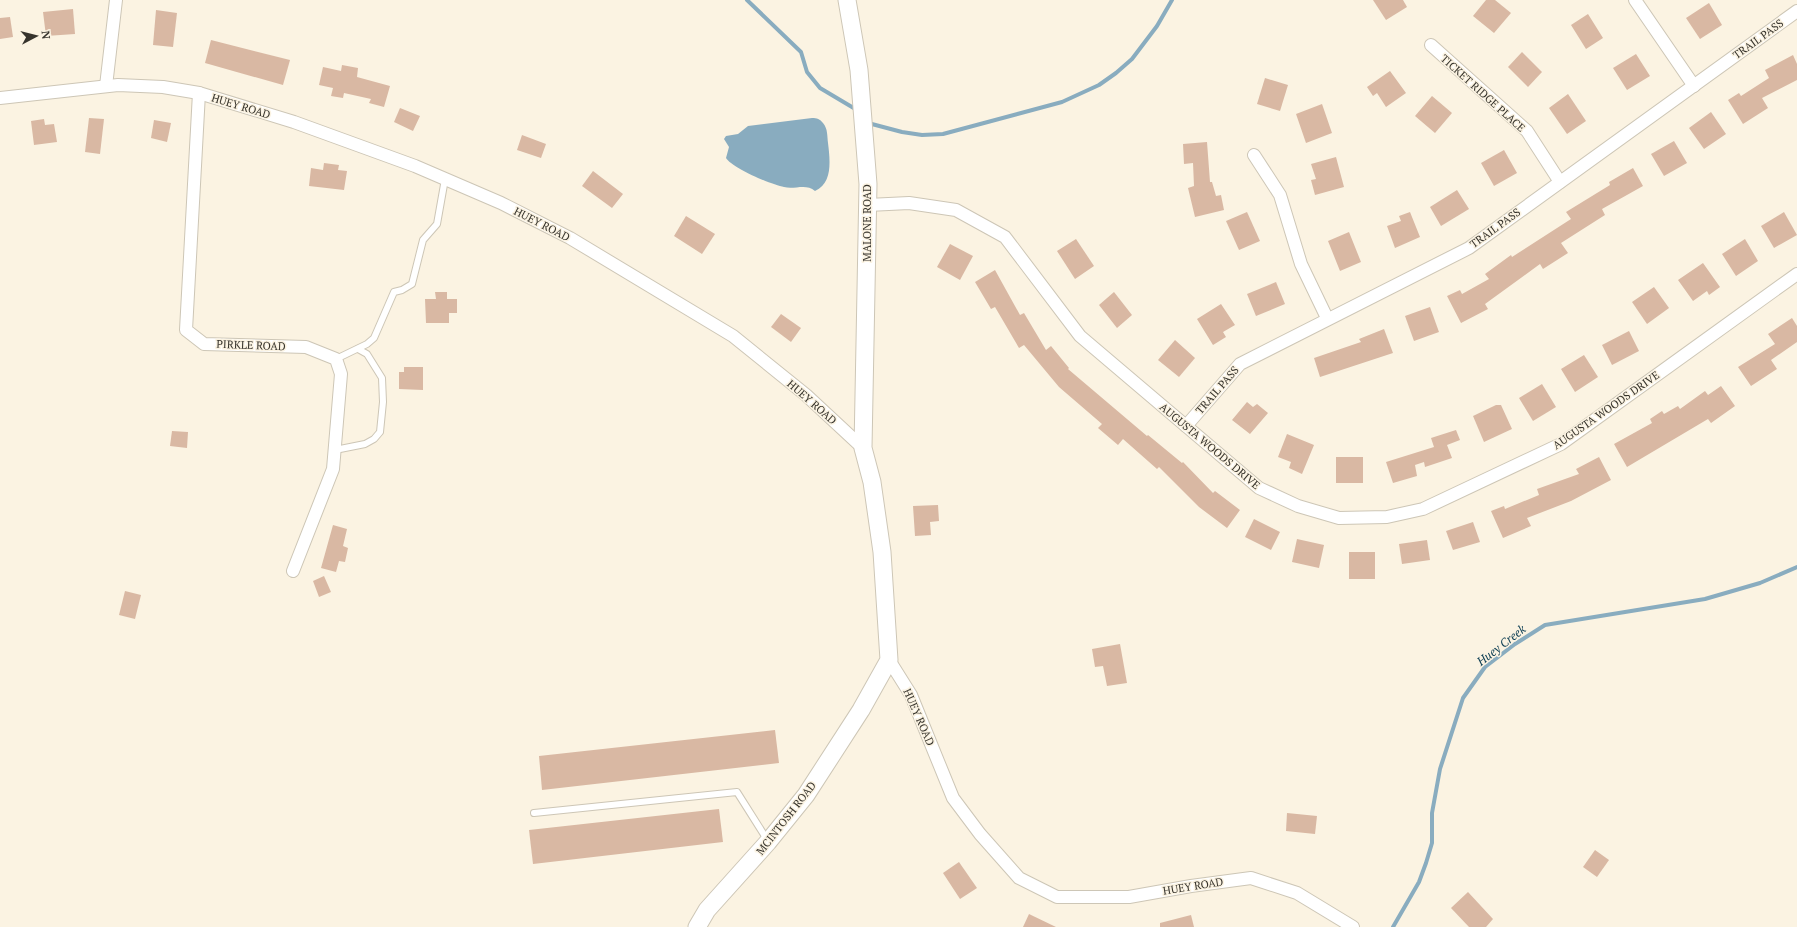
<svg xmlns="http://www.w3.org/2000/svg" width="1797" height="927" font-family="'PT Serif',serif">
  <rect width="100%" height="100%" fill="#fbf3e2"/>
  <!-- water -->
  <path fill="#89acbf" d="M812,118C817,118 820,119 823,123C828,129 827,136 828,143C830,160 833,183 815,191C806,183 794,190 784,187C772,185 732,168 726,158L729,147L724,139L726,136L738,134L748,126Z"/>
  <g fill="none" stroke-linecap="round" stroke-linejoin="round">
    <!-- stream -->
    <g stroke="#89acbf" stroke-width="4">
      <polyline points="747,0 801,52 807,72 820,88 857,110"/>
      <polyline points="868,123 902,132 922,135 943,134 1062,102 1099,85 1116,73 1132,59 1157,26 1172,0"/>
      <polyline points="1393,927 1419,882 1426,863 1432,843 1432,813 1440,769 1463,698 1485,667 1515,644 1545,625 1705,599 1760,583 1797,567"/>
    </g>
  </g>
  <!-- building -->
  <g fill="#d9b8a3">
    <polygon points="1373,0 1403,0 1407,7 1386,20"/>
    <polygon points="1486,0 1495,0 1511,13 1494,33 1473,16"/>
    <polygon points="1709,3 1722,25 1700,39 1686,18"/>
    <polygon points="73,9 75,34 46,36 43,12"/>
    <polygon points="156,10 177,13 173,47 153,45"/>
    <polygon points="1588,14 1603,38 1586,49 1571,25"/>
    <polygon points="10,17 13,37 0,39 0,18"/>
    <polygon points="211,40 290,60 283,85 205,63"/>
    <polygon points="1522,52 1542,72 1528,87 1508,67"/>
    <polygon points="1636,54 1650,76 1627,90 1613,68"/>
    <polygon points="1793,55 1797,64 1797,80 1762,98 1768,108 1743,124 1728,100 1739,93 1741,96 1769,78 1765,70"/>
    <polygon points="342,65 358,68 357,77 390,86 384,107 369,103 371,99 344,93 343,98 331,96 333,88 319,85 323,67 341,71"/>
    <polygon points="1390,71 1406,93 1386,107 1377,93 1373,96 1367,87"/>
    <polygon points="1265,78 1288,85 1280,111 1257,104"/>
    <polygon points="1568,94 1586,121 1567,134 1549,108"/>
    <polygon points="1432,96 1452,113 1435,133 1415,116"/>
    <polygon points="1322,104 1332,133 1306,143 1296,114"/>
    <polygon points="400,108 420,116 413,131 394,122"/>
    <polygon points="1711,112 1726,134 1704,149 1689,128"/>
    <polygon points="89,118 104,119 100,154 85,152"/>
    <polygon points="44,119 45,125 54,124 57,142 34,145 31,121"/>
    <polygon points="154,120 171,123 167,142 151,138"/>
    <polygon points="522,135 546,144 541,158 517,150"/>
    <polygon points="1674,141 1687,163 1664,176 1651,154"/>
    <polygon points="1207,142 1210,182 1212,182 1216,196 1221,195 1224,210 1195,217 1188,188 1194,186 1193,163 1184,164 1183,144"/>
    <polygon points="1504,150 1517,173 1494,186 1481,163"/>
    <polygon points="1336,157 1344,187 1315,195 1311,180 1316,179 1311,164"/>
    <polygon points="324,163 339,165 338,170 347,171 344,190 309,186 311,168 323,170"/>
    <polygon points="1633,168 1643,186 1602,209 1605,215 1561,243 1568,253 1543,269 1540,264 1485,304 1488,309 1461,323 1447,296 1460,290 1462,294 1489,279 1485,274 1511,255 1512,257 1571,219 1566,212 1610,185 1609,182"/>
    <polygon points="593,171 623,194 612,208 582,186"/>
    <polygon points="1457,190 1469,209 1441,226 1430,207"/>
    <polygon points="1247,212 1260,241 1239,250 1226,221"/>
    <polygon points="1410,212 1420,237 1395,248 1387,226 1401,221 1399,216"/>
    <polygon points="1784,212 1797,235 1774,248 1761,226"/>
    <polygon points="686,216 715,234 702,254 674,236"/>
    <polygon points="1349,232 1361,262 1340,271 1328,241"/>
    <polygon points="1076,239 1094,266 1075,279 1057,251"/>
    <polygon points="1745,239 1758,261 1736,276 1722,254"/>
    <polygon points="950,244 973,256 960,280 937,267"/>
    <polygon points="1703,263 1720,287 1709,295 1707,291 1693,301 1678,280"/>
    <polygon points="995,270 1020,315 1024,313 1046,350 1051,346 1069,368 1068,369 1147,436 1148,435 1182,463 1183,462 1213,493 1215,491 1240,510 1227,528 1199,507 1159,467 1157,469 1123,439 1118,445 1098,428 1102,424 1059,387 1024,345 1019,348 995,307 991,309 975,282"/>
    <polygon points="1276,282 1285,304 1256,316 1247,294"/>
    <polygon points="1654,287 1669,308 1647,324 1632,302"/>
    <polygon points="435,292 447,292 447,299 457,299 457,313 449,313 449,323 426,323 425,299 436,299"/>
    <polygon points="1114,292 1132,315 1117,328 1099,305"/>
    <polygon points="1221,304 1235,325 1223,332 1226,337 1213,345 1197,319"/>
    <polygon points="1430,307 1439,332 1414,341 1405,316"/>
    <polygon points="781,314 801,328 791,342 771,327"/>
    <polygon points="1792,318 1797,326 1797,342 1771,360 1777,369 1751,386 1738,367 1775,344 1768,334"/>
    <polygon points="1384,329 1393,353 1320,377 1314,358 1361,342 1359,339"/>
    <polygon points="1629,331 1639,351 1612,365 1602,345"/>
    <polygon points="1175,340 1195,358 1179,377 1158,360"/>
    <polygon points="1584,355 1598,377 1575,392 1561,369"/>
    <polygon points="404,367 423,367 423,390 399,389 399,372 404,372"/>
    <polygon points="1542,384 1556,407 1533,421 1519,398"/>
    <polygon points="1721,386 1735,406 1711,423 1708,419 1627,467 1614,444 1652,423 1650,419 1662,411 1664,414 1678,406 1680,409 1705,391 1708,395"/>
    <polygon points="1247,402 1253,407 1257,404 1268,413 1250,434 1232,420"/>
    <polygon points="1496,405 1501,405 1512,429 1484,442 1473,416"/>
    <polygon points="1456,430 1460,440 1447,445 1452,458 1425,467 1424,462 1415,465 1417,476 1393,483 1386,462 1434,447 1431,438"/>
    <polygon points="172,431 188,432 187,448 170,446"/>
    <polygon points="1287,434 1314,445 1302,474 1289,468 1291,462 1278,457"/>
    <rect x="1336" y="457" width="27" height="26"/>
    <polygon points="1599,457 1611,480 1571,501 1527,518 1531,526 1503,538 1491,511 1504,506 1505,509 1539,495 1537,489 1579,474 1576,469"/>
    <polygon points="938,505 939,521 930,522 931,535 915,536 913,506"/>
    <polygon points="1254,519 1280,532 1271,550 1245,537"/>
    <polygon points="1473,522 1480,542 1453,550 1446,531"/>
    <polygon points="333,525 347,529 343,546 348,548 345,562 339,561 336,572 321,568"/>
    <polygon points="1297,539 1324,545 1319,568 1292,562"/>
    <polygon points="1427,540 1430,560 1402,564 1399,544"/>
    <rect x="1349" y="552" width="26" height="27"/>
    <polygon points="324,576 331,592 319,597 313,581"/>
    <polygon points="125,591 141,595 135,619 119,615"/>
    <polygon points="1120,644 1127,683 1107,686 1103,666 1095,667 1092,649"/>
    <polygon points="775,730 779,763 542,790 539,756"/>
    <polygon points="719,809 723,842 533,864 529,830"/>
    <polygon points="1287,813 1317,816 1315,834 1286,831"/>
    <polygon points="1595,850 1609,860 1597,877 1583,867"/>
    <polygon points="959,862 977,888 960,899 943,873"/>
    <polygon points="1468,892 1493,919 1486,927 1469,927 1451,908"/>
    <polygon points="1029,914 1056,927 1023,927"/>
    <polygon points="1191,915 1194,927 1160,927 1160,923"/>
  </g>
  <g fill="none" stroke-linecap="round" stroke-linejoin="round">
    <defs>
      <g id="lane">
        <polyline points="336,359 367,344 374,338 394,292 402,290 412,284 423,240 437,224 445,179"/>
        <polyline points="335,450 365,444 374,439 380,432 383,402 382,378 367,354 358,349"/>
        <polyline points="534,813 737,792 768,841"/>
      </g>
      <g id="street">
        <polyline points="1635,0 1694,86"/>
        <polyline points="1431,45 1527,131 1560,182"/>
        <polyline points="106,86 116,0"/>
        <polyline points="199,93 186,330 204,344 306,347 336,359 341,374 333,469 293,571"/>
        <polyline points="0,98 118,85 163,87 199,93 294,122 415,166 501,203 570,238 733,336 806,395 863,448"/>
        <polyline points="1254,155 1280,195 1301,264 1327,318"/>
        <polyline points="868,205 909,203 956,210 1005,237 1080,336 1259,488 1298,506 1339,518 1387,517 1423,509 1561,444 1797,274"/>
        <polyline points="1186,426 1240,364 1469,248 1797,11"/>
        <polyline points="889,660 911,695 953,798 980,834 1019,878 1057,897 1129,897 1191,886 1251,878 1297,893 1353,927"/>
      </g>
      <polyline id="secondary" points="697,927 707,910 768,842 806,795 861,710 889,660 882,552 872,482 863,448 868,184 859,70 847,0"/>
    </defs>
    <!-- lane casing -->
    <use href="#lane" stroke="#cdc6b6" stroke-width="8"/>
    <!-- street casing -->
    <use href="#street" stroke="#cdc6b6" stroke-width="14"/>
    <!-- secondary casing -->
    <use href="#secondary" stroke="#cdc6b6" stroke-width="19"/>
    <!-- lane -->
    <use href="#lane" stroke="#fff" stroke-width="6"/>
    <!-- street -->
    <use href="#street" stroke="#fff" stroke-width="12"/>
    <!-- secondary -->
    <use href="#secondary" stroke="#fff" stroke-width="17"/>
  </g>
  <g text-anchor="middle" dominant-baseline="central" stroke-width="3" stroke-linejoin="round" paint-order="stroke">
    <!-- street labels -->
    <g font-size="11" fill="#36332c" stroke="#fbf3e2">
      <text transform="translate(1758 39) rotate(-36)">TRAIL PASS</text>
      <text transform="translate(1483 93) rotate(42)">TICKET RIDGE PLACE</text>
      <text transform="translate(241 106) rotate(17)">HUEY ROAD</text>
      <text transform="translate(867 223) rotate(-90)">MALONE ROAD</text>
      <text transform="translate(542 224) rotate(27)">HUEY ROAD</text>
      <text transform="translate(1495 228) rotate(-36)">TRAIL PASS</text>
      <text transform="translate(251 345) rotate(2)">PIRKLE ROAD</text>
      <text transform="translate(1217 390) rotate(-49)">TRAIL PASS</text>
      <text transform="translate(812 402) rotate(41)">HUEY ROAD</text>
      <text transform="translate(1606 410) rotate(-35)">AUGUSTA WOODS DRIVE</text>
      <text transform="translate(1210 446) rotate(40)">AUGUSTA WOODS DRIVE</text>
      <text transform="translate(919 717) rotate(66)">HUEY ROAD</text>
      <text transform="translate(786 818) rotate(-52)">MCINTOSH ROAD</text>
      <text transform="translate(1193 886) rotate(-9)">HUEY ROAD</text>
    </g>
    <!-- water labels -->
    <g font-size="12" font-style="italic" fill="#104055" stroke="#fbf3e2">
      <text transform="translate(1501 645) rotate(-38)">Huey Creek</text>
    </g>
  </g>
  <!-- north arrow -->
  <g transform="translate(36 36) rotate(83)" stroke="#fbf3e2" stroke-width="3" paint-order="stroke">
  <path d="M0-3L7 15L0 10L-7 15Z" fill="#36332c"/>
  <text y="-6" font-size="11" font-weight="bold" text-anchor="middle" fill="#36332c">N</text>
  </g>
</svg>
